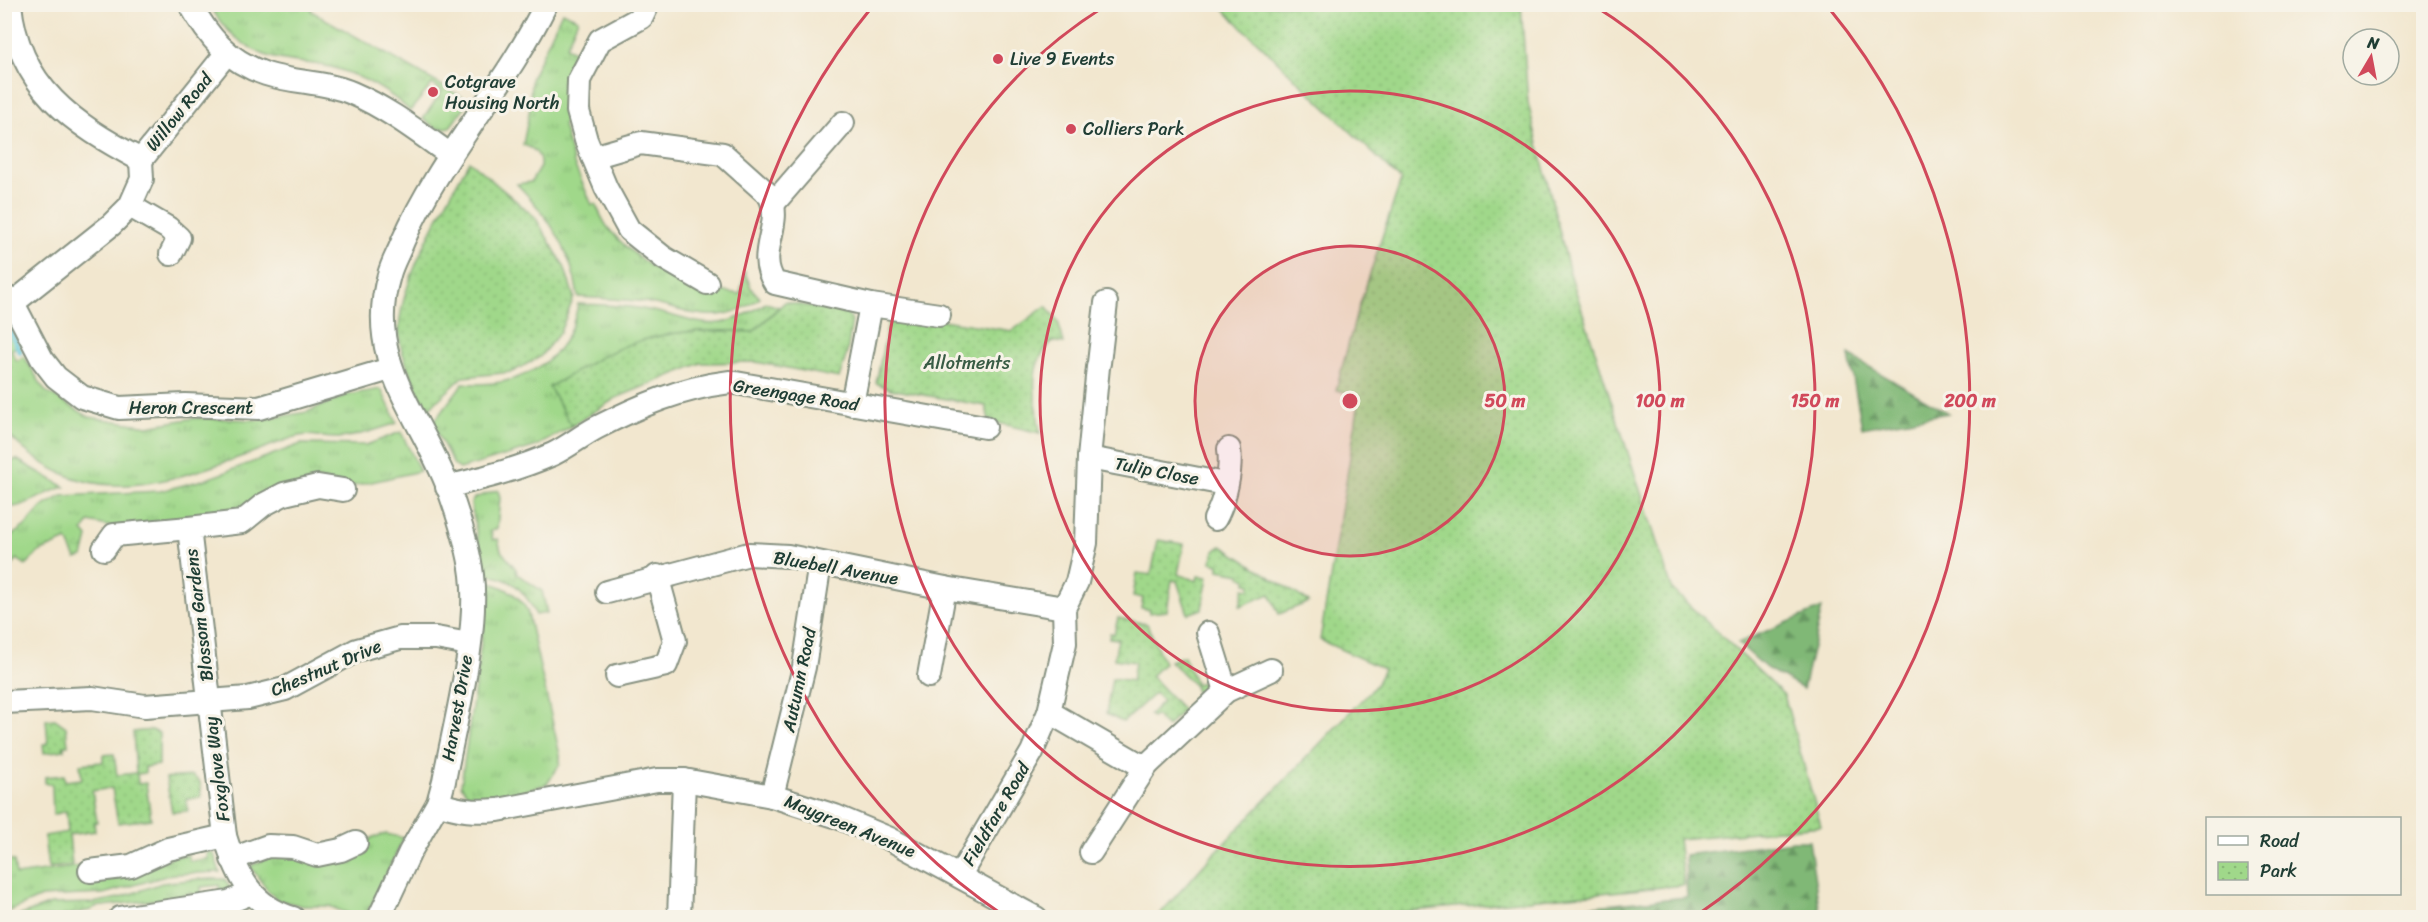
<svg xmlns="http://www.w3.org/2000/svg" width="2428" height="922" font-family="Sriracha,sans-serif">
  <defs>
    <pattern id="grass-tufts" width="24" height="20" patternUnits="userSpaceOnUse" patternTransform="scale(1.5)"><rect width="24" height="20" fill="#a0d88a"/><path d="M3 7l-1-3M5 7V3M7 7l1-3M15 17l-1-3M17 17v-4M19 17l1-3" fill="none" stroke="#89ba78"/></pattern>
    <pattern id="forest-firs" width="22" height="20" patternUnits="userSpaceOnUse" patternTransform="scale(1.5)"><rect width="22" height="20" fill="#80b876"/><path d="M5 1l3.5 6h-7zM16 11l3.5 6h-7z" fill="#689762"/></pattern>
    <pattern id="park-dots" width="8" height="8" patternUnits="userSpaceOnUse" patternTransform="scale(1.5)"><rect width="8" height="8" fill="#a0d88a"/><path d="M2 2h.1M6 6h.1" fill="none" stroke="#89ba78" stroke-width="1.8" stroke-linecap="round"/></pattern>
  </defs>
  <rect width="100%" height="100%" fill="#f7f3e8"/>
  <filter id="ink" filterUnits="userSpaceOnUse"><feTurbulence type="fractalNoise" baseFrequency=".0167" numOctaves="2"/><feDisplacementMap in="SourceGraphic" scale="12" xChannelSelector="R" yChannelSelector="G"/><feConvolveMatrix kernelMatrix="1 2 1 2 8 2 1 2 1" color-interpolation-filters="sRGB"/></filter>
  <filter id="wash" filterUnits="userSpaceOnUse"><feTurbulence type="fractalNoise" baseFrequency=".008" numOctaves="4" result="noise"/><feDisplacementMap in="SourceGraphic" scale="24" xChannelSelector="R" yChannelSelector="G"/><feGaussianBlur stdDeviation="1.35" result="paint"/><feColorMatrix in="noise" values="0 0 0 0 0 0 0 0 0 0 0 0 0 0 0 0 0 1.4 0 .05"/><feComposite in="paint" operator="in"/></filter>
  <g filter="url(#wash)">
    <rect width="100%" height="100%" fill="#f2e7cf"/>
    <!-- grass -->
    <g fill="url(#grass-tufts)" stroke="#608a5f" stroke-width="1.5">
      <path d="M210,5H313L311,11L469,101L450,127L438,129L423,119L442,91L432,84L410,111C387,89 362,76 331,67C311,62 291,63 271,57C246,50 221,28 210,5Z"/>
      <path d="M562,12L578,19L566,47L580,54L578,63L568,74V112L563,125L574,164L592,205L595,203C599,211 603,222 609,229C630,255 678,288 711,297L713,290L740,294L745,272L751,288L760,298C714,331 687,308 639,301C619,299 598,298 578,297C572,250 549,217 517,184L531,182L540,167C541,156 535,148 523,145L530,108L531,79Z"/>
      <path d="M766,303L779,307L753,332C660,326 628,342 549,387L572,426L537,446L460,469L454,465L431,421L436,419L463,383C518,389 568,363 578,304C599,305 621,305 643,309C699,319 710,339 766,303Z"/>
      <path d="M4,314L20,345L11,350L17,361L24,356L45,391L89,417L148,426L194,418L259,420L307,412L347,395L381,389L397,423C378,429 360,436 340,438C327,439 312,433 299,436C280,441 261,450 243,456C152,488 79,510 5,431Z"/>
      <polygon points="401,432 420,471 354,486 315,479 244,507 234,508 234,514 112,527 89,522 83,531 88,537 83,557 76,559 67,540 39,552 26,565 17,559 12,566 4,570 4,541 25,526 42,507 62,496 160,491 207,479 301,444 366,445"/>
      <path d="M16,459L65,487C46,491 33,504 14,507L6,499L9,463Z"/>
      <path d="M498,490L500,498L497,529L491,531L493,540L498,539L501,551L516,569L517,574L542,591L547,613L536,615C525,590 513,578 484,574L471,504L474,498Z"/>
      <path d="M485,581C502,586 518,593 527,610L560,755V764L547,784C520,792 495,800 467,794L461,785L486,609Z"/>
      <polygon points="386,834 404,838 368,911 362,916 354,916 329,906 303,906 278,900 268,891 250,866 275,855 361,847 373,837"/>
      <polygon points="213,852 220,872 173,874 103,894 41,897 5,913 4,859 14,861 16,875 88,865 91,886 176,856 188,855 190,861 208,859 207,853"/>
      <polygon points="199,879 225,879 233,893 220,895 219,885 201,887 201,897 190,893 170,898 95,907 91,910 58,917 13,918 51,904 93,903 119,898 162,883"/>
    </g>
    <!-- forest -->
    <g fill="url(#forest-firs)" stroke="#507a55" stroke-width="1.5">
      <polygon points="1849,355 1948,413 1862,428"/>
      <polygon points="1822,608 1803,689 1766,668 1738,643"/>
      <polygon points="1793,841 1809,841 1820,914 1796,918 1480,917 1687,897 1685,855"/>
    </g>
    <!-- park -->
    <g fill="url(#park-dots)" stroke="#608a5f" stroke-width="1.5">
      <polygon points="1219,5 1521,5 1528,103 1569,270 1672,589 1784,695 1821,826 1678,839 1684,885 1351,917 1157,917 1211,857 1376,685 1384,669 1320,640 1360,396 1336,390 1356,316 1401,180"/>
      <path d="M469,161L535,217L564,266L574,297L560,332L540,357L512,372L463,377L426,411C418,389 404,365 400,342C392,291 445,206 469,161Z"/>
      <path d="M785,302L846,313L852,320L847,353L839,378L756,362L701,363L616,398L572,426L549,387C569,376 588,363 609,353C655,330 703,329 753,332Z"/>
      <path d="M1046,306L1058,321L1064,343L1053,341C1025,366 1036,399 1040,433L989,421L986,406L890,389L876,383L888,324L898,313L1012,331Z"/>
      <polygon points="1158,540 1184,544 1178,574 1197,581 1198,576 1208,577 1202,609 1188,614 1177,581 1172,580 1167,611 1149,613 1150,610 1141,608 1143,598 1133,596 1137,573 1151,575"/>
      <polygon points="1222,546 1309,602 1279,614 1270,594 1240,606 1244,588 1250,589 1251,584 1246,583 1247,579 1241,577 1241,574 1219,570 1219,564 1211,562 1214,551"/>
      <polygon points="1118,618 1147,624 1164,663 1151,676 1183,710 1167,727 1155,715 1152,717 1149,715 1163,701 1155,693 1123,722 1106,714 1112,678 1132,681 1135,662 1114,659 1118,639 1109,638 1110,633 1114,634"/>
      <polygon points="1184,656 1196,684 1209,680 1208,690 1202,698 1195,690 1195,686 1170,661"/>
      <polygon points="55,719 66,727 68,745 64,745 64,750 44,753 43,744 48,744 46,720"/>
      <polygon points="152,730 159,733 159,765 145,767 145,773 137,774 138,784 146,783 151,819 118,823 112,788 92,791 97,822 94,822 95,831 69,835 72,865 48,868 44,836 68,832 66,811 53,815 52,785 45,783 45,777 64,775 65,781 82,779 80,764 103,762 103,755 114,754 117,775 136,773 133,732"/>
      <polygon points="193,776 200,782 201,797 186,799 188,811 172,812 166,778"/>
    </g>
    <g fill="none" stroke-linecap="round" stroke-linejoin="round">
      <!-- stream -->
      <polyline stroke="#60c8dc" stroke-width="6" points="4,319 20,351"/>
    </g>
  </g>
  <g filter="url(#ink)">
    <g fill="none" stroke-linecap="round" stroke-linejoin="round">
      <defs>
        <g id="street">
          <path d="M10,4C18,87 73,124 141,160"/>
          <path d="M190,4C209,38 228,61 266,74C294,83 324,81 352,93C387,108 418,132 449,154"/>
          <polyline points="648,4 642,17 600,40 579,80 578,111 586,140 606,188 629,230 664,258 707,283"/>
          <path d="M593,157L641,143L723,154L770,196C784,226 754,253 775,283L871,305L939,315"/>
          <polyline points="773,204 843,123"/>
          <polyline points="130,206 168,228 179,238 171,254"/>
          <polyline points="4,296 13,303 42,359 56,377 82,397 119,408 185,405 259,408 390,369"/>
          <polyline points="13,303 111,225 130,206 142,179 141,160 226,54"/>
          <polyline points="1099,363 1106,303"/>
          <polyline points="852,404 871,305"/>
          <polyline points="1089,458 1225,484"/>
          <path d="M447,487C483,478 519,469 553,454C568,447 581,436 596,428C639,406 681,388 730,382L985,427"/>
          <path d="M1215,519C1225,501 1232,469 1229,449"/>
          <polyline points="104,549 114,535 189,528"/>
          <polyline points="607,592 749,554 788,556 945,588 1064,608"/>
          <polyline points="1208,633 1226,691"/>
          <polyline points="617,676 666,665 675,641 657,576"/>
          <polyline points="929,676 945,588"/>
          <polyline points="4,702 92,698 145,706 248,698 285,689 357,650 400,638 436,638 469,644"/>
          <polyline points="1049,712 1137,763 1147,765 1226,691 1271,670"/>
          <polyline points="772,796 804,667 820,563"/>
          <path d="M438,803C459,811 476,812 498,810L657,780H684L772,796L835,816L890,839L1036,918"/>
          <polyline points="1091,852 1147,765"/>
          <polyline points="232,859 268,846 293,847 317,855 341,850 356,843"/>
          <polyline points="90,871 131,866 168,849 225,836"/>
          <polyline points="960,875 1032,752 1049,712 1065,643 1064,608 1077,582 1086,543 1089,458 1098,367"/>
          <polyline points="120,918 229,902 251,893"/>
          <path d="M293,918C251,906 237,875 225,836L189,528L242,522L263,505L284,494L318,486L343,490"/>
          <path d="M379,918L410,852L438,803L444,781C455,721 479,634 472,575C469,549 457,512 448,487C420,414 364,360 389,275C392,263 399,252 403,241C440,156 505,88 546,4"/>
          <polyline points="679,918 684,780"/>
        </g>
      </defs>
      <!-- street casing -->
      <use href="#street" stroke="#889282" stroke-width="26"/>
      <!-- street -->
      <use href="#street" stroke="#fff" stroke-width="22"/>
    </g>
  </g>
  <!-- distance rings -->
  <circle cx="1350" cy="401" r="155" fill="#d1495b" fill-opacity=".12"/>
  <g fill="none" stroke="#d1495b" stroke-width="3">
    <circle cx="1350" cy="401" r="155"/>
    <circle cx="1350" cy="401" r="310"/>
    <path d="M1593 5A465 465 0 1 1 1107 5"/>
    <path d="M1003 915A620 620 0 0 1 872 7M1828 7A620 620 0 0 1 1697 915"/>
  </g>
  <!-- markers -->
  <g fill="#d1495b" stroke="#f7f3e8" stroke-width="2">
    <circle cx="998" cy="59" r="6"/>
    <circle cx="433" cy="92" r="6"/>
    <circle cx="1071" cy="129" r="6"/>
  </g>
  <g text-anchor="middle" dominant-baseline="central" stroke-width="6" stroke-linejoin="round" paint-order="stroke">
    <!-- poi labels -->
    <g font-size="18" fill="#1f3d34" stroke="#f7f3e8" text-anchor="start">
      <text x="1010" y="59">Live 9 Events</text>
      <text x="445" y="82">Cotgrave<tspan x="445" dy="21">Housing North</tspan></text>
      <text x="1083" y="129">Colliers Park</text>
    </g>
    <!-- street labels -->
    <g font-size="18" fill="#1f3d34" stroke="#f7f3e8">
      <text transform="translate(179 112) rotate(-51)">Willow Road</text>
      <text transform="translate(796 395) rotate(9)">Greengage Road</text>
      <text x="191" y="408">Heron Crescent</text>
      <text transform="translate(1157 471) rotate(11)">Tulip Close</text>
      <text transform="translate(836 568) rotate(10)">Bluebell Avenue</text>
      <text transform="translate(199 615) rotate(-97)">Blossom Gardens</text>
      <text transform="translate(326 668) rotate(-23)">Chestnut Drive</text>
      <text transform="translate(799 680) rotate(-78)">Autumn Road</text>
      <text transform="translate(457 708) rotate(-80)">Harvest Drive</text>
      <text transform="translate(217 769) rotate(-97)">Foxglove Way</text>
      <text transform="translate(996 814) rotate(-60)">Fieldfare Road</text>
      <text transform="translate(850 826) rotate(22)">Maygreen Avenue</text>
    </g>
    <!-- park labels -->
    <g font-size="18" fill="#395c45" stroke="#f7f3e8">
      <text x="967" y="363">Allotments</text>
    </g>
  </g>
  <circle cx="1350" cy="401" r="9" fill="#d1495b" stroke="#f7f3e8" stroke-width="3"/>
  <g font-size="18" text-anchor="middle" font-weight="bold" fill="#d1495b" stroke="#f7f3e8" stroke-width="6" stroke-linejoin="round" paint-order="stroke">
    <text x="1505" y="407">50 m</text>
    <text x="1660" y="407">100 m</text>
    <text x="1815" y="407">150 m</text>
    <text x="1970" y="407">200 m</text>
  </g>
  <!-- margin -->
  <rect width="2428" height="922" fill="none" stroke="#f7f3e8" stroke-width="24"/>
  <!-- legend -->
  <rect x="2206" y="817" width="195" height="78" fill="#f7f3e8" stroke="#a1aaa0" stroke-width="1.5"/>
  <rect x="2218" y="836" width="30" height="9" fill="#ffffff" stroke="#a1aaa0" stroke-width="1.5"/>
  <text x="2260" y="847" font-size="18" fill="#1f3d34">Road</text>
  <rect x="2218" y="862" width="30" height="18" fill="url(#park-dots)" stroke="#a1aaa0" stroke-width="1.5"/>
  <text x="2260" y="877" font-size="18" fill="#1f3d34">Park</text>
  <!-- north arrow -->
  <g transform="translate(2371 57) rotate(10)"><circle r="28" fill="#f7f3e8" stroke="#a1aaa0" stroke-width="1.5"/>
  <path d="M0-4.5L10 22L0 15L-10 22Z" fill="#d1495b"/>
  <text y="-9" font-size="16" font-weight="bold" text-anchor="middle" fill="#1f3d34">N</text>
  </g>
</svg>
